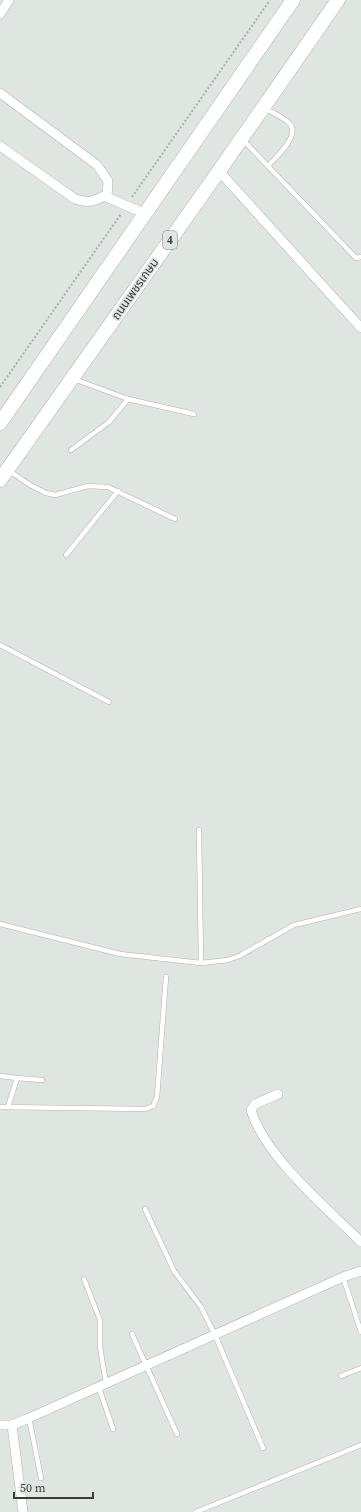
<svg xmlns="http://www.w3.org/2000/svg" width="361" height="1512" font-family="'Source Serif 4','Noto Sans Thai',serif">
  <rect width="100%" height="100%" fill="#dfe6e1"/>
  <g fill="none" stroke-linecap="round" stroke-linejoin="round">
    <defs>
      <g id="lane">
        <path d="M266,109C272,112 286,119 290,124C300,136 276,157 268,166"/>
        <polyline points="243,140 356,258 361,257"/>
        <polyline points="74,379 128,399 194,414"/>
        <polyline points="71,450 109,422 128,399"/>
        <polyline points="8,470 30,485 46,493 55,495 88,486 108,487 175,519"/>
        <polyline points="66,555 118,491"/>
        <polyline points="0,645 109,702"/>
        <polyline points="0,924 120,954 201,963 199,830"/>
        <polyline points="201,963 228,960 239,956 294,925 361,909"/>
        <polyline points="0,1076 17,1078"/>
        <polyline points="0,1107 145,1109 153,1106 157,1097 166,977"/>
        <polyline points="8,1107 17,1078 42,1080"/>
        <polyline points="145,1209 174,1271 201,1307 215,1335 263,1448"/>
        <polyline points="343,1277 361,1332"/>
        <polyline points="84,1279 100,1320 100,1347 106,1383"/>
        <polyline points="132,1334 177,1434"/>
        <polyline points="341,1376 361,1368"/>
        <polyline points="99,1388 113,1429"/>
        <polyline points="29,1418 41,1478"/>
        <polyline points="196,1512 361,1445"/>
      </g>
      <g id="street">
        <polyline points="0,14 9,0"/>
        <polyline points="0,93 97,165 108,181 107,197"/>
        <path d="M0,146L75,199C87,203 93,202 104,196L146,214"/>
        <polyline points="219,171 361,328"/>
        <path d="M278,1094L255,1104L251,1110C265,1157 326,1207 361,1242"/>
        <polyline points="0,1425 12,1425 29,1418 343,1277 361,1271"/>
        <polyline points="12,1425 23,1512"/>
      </g>
      <g id="primary">
        <polyline points="0,423 293,0"/>
        <polyline points="0,480 219,171 338,0"/>
      </g>
    </defs>
    <!-- lane casing -->
    <use href="#lane" stroke="#aeb5b0" stroke-width="5.5"/>
    <!-- street casing -->
    <use href="#street" stroke="#aeb5b0" stroke-width="10"/>
    <!-- primary casing -->
    <use href="#primary" stroke="#aeb5b0" stroke-width="15"/>
    <!-- path -->
    <g stroke="#aab0ac" stroke-width="2" stroke-dasharray="2 2" stroke-linecap="butt">
      <polyline points="132,197 270,0"/>
      <polyline points="0,387 121,214"/>
    </g>
    <!-- lane -->
    <use href="#lane" stroke="#fff" stroke-width="4.5"/>
    <!-- street -->
    <use href="#street" stroke="#fff" stroke-width="9"/>
    <!-- primary -->
    <use href="#primary" stroke="#fff" stroke-width="14"/>
  </g>
  <g text-anchor="middle" dominant-baseline="central" stroke-width="3.5" stroke-linejoin="round" paint-order="stroke">
    <!-- shield labels -->
    <rect fill="#dfe6e1" stroke="#6c706c" stroke-width="1" x="163" y="231" width="14" height="18" rx="3"/>
    <g font-size="11" font-weight="bold" fill="#3a3d3a">
      <text x="170" y="240">4</text>
    </g>
    <!-- street labels -->
    <g font-size="12" fill="#3a3d3a" stroke="#dfe6e1">
      <text transform="translate(135 289) rotate(-55)">ถนนเพชรเกษม</text>
    </g>
  </g>
  <!-- scale -->
  <path d="M14 1492v6h79v-6" fill="none" stroke="#3a3d3a" stroke-width="2"/>
  <text x="20" y="1492" font-size="12" fill="#3a3d3a" stroke="#dfe6e1" stroke-width="3" paint-order="stroke">50 m</text>
</svg>
